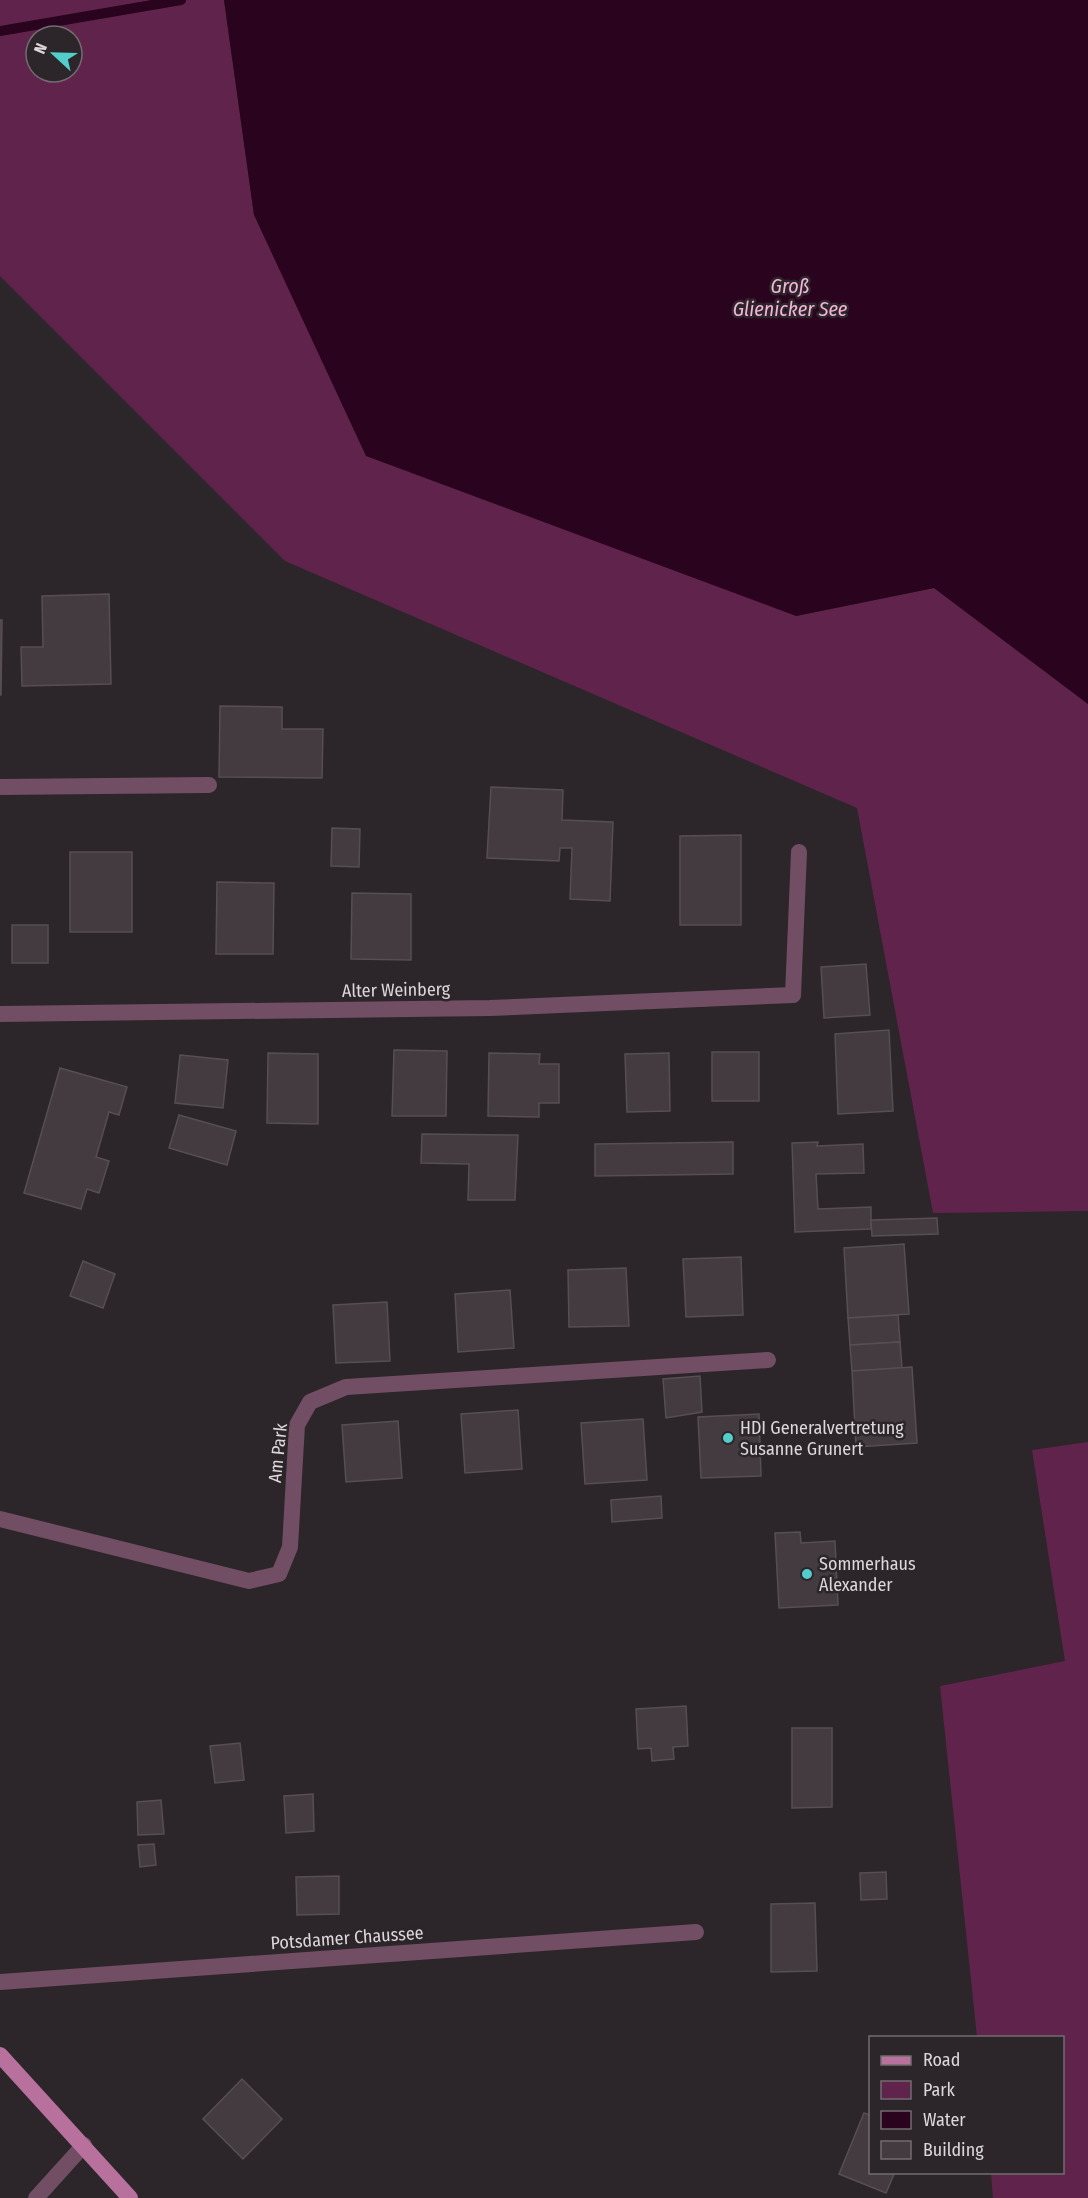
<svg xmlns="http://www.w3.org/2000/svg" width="1088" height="2198" font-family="'Fira Sans Condensed',sans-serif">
  <rect width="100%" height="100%" fill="#2c2529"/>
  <!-- green -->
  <g fill="#60244c" fill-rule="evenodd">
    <path d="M0,0H224L254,215L796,616L934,588L1088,704V1211L933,1213L857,808L285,561L0,276ZM36,36H72V72H36Z"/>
    <polygon points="1088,1442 1088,2198 993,2198 991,2173 1062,2172 1062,2038 977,2037 940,1686 1065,1661 1032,1450"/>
  </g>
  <!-- water -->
  <polygon fill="#2a031e" points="224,0 1088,0 1088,704 934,588 796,616 366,456 254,215"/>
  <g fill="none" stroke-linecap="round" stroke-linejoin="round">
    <!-- stream -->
    <polyline stroke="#2a031e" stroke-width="10" points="0,31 181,0"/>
  </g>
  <!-- building -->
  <g fill="#433b40" stroke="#564e53" stroke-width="1.5">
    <polygon points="109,594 111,684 22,686 21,647 43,647 42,596"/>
    <polygon points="0,620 2,620 1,695 0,695"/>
    <polygon points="220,706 282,707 282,729 323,729 322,778 219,777"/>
    <polygon points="491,787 563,790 562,820 613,822 610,901 570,899 572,848 560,848 559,861 487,858"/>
    <polygon points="332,828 360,829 359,867 331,866"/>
    <polygon points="741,835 741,925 680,925 680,836"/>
    <rect x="70" y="852" width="62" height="80"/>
    <polygon points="217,882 274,883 273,954 216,954"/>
    <polygon points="352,893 411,894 411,960 351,959"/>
    <rect x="12" y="925" width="36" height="38"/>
    <polygon points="866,964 870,1015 824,1018 821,967"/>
    <polygon points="889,1030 893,1111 838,1114 835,1034"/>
    <polygon points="394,1050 447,1051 446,1116 392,1116"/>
    <rect x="712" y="1052" width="47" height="49"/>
    <polygon points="268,1053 318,1054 318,1124 267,1123"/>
    <polygon points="489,1053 540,1054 539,1064 559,1064 559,1103 539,1103 539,1117 488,1116"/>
    <polygon points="669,1053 670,1111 627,1112 625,1054"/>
    <polygon points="180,1055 228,1060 223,1108 175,1103"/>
    <polygon points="60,1068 127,1087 119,1115 109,1112 96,1157 109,1161 99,1193 87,1189 81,1209 24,1193"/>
    <polygon points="179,1115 236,1131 227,1165 169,1148"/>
    <polygon points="422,1134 518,1135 515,1200 468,1200 469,1164 421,1163"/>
    <polygon points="733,1142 733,1174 595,1176 595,1144"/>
    <polygon points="818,1142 817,1146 863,1144 864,1173 816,1174 818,1209 871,1207 871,1229 795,1232 792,1143"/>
    <polygon points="937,1218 938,1234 872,1236 871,1220"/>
    <polygon points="904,1244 909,1314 848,1318 844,1248"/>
    <polygon points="741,1257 743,1315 686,1317 683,1259"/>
    <polygon points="83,1261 115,1274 103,1308 70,1296"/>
    <polygon points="626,1268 629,1326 569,1327 568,1270"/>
    <polygon points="510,1290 514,1348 458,1352 455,1294"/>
    <polygon points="387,1302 390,1361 336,1363 333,1305"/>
    <polygon points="898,1315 900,1342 850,1345 848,1318"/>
    <polygon points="900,1342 902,1368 852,1371 850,1345"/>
    <polygon points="912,1367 917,1443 856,1447 852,1371"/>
    <polygon points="700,1376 702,1412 666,1418 663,1379"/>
    <polygon points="518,1410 522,1469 465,1473 461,1414"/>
    <polygon points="759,1414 761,1476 701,1478 698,1417"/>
    <polygon points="643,1419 647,1480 585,1484 581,1423"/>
    <polygon points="398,1421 402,1478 346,1482 342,1425"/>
    <polygon points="661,1496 662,1518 612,1522 611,1500"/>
    <polygon points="800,1532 801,1543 835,1541 838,1605 779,1608 775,1533"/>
    <polygon points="686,1706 688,1746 673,1747 674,1759 652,1761 651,1748 638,1749 636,1709"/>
    <polygon points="792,1728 832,1728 832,1807 792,1808"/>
    <polygon points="240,1743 244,1780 215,1783 210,1746"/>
    <polygon points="313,1794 314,1831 286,1833 284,1796"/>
    <polygon points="161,1800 164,1834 138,1835 137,1802"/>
    <polygon points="154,1844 156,1865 140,1867 138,1845"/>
    <polygon points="886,1872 887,1899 861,1900 860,1873"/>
    <polygon points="339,1876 339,1914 297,1915 296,1877"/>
    <polygon points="815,1903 817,1971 771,1972 771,1904"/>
    <polygon points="242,2079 282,2119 243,2159 203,2119"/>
    <polygon points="864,2113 870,2115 870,2172 895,2172 886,2193 839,2174"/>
  </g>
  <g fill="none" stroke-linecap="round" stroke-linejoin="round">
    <!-- service -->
    <g stroke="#714e63" stroke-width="16">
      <polyline points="0,787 209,785"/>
      <polyline points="793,995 799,852"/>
      <polyline points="0,1982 696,1932"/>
      <polyline points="36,2198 84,2145"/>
    </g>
    <!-- minor -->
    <g stroke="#714e63" stroke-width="16">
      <polyline points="0,1014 490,1008 793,995"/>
      <polyline points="0,1519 249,1581 279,1574 290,1547 297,1425 310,1402 346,1387 768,1360"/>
    </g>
    <!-- primary -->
    <polyline stroke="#b8719d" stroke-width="16" points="0,2055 130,2198"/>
  </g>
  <!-- markers -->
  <g fill="#53cdca" stroke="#2c2529" stroke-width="2">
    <circle cx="728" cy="1438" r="6"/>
    <circle cx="807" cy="1574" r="6"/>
  </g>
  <g text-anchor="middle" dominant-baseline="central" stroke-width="5" stroke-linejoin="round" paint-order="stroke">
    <!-- street labels -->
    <g font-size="18" fill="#dcd7da" stroke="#2c2529">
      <text transform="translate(396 990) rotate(-1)">Alter Weinberg</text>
      <text transform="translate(278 1453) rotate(-84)">Am Park</text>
      <text transform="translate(347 1938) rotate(-4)">Potsdamer Chaussee</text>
    </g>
    <!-- poi labels -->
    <g font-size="18" fill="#dcd7da" stroke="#2c2529" text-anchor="start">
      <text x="740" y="1428">HDI Generalvertretung<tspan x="740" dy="21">Susanne Grunert</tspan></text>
      <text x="819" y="1564">Sommerhaus<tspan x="819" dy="21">Alexander</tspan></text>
    </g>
    <!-- water labels -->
    <g font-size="20" font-style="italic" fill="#f7b4db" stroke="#2c2529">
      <text x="790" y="286">Groß<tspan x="790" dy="23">Glienicker See</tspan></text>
    </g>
  </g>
  <!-- legend -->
  <rect x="869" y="2036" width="195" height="138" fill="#2c2529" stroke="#726c70" stroke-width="1.5"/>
  <rect x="881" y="2056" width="30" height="9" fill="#b8719d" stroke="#726c70" stroke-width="1.5"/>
  <text x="923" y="2066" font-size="18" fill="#dcd7da">Road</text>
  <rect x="881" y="2081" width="30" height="18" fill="#60244c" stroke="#726c70" stroke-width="1.5"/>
  <text x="923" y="2096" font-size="18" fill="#dcd7da">Park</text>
  <rect x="881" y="2111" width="30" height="18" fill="#2a031e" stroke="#726c70" stroke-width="1.5"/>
  <text x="923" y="2126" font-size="18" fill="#dcd7da">Water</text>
  <rect x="881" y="2141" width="30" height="18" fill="#433b40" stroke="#726c70" stroke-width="1.5"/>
  <text x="923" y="2156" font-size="18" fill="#dcd7da">Building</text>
  <!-- north arrow -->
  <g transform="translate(54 54) rotate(292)"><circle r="28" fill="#2c2529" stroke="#726c70" stroke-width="1.5"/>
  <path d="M0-4.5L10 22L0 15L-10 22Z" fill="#53cdca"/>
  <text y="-9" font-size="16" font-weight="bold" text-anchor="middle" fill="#dcd7da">N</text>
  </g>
</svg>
